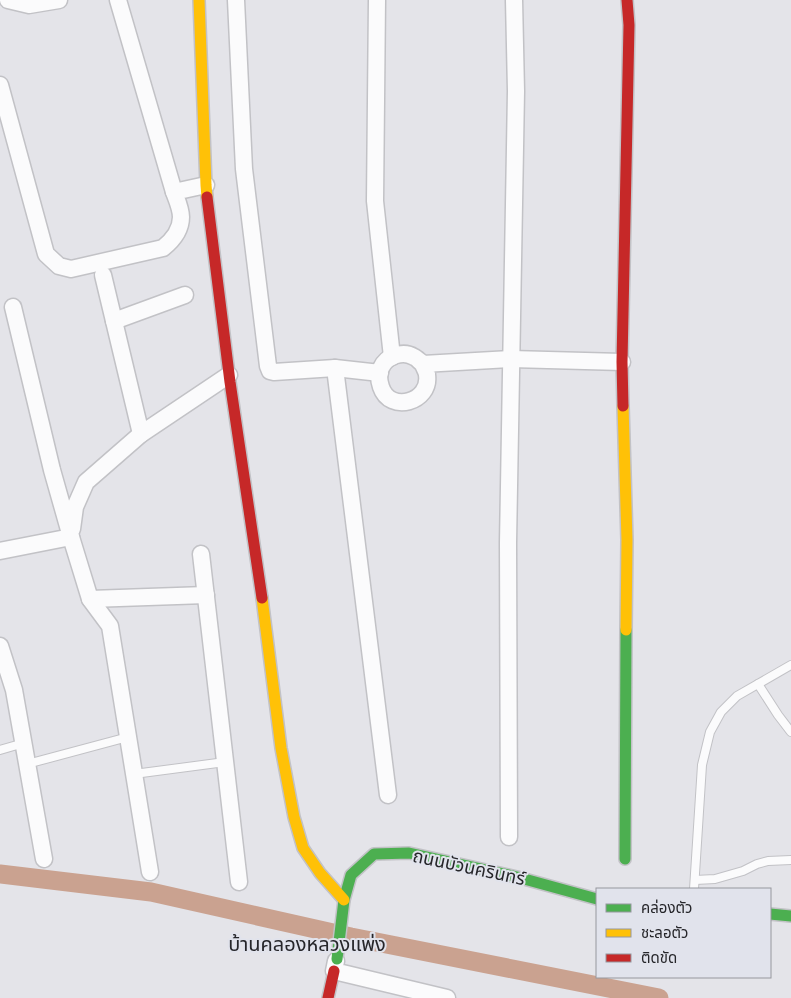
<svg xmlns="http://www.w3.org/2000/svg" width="791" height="998" font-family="'Work Sans','Noto Sans Thai',sans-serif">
  <rect width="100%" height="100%" fill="#e4e4e9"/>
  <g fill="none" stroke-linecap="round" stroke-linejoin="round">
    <!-- canal -->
    <polyline stroke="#caa290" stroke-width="19" points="0,874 151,892 351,937 659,998"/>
    <defs>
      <g id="lane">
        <polyline points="758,684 778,715 791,732"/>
        <polyline points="0,750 24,743"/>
        <polyline points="27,764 128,737"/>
        <polyline points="134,774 225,762"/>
        <polyline points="695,880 715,879 743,871 757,864 768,861 791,860"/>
        <polyline points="694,889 702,765 710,732 721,712 737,696 791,665"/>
      </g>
      <g id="street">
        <polyline points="8,0 29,5 59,0"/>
        <polyline points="118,0 174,192"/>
        <polyline points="236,0 244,169 268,366 270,371 274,372 335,368 380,373"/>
        <polyline points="377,0 375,201 392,357"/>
        <path d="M0,85L46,254L59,266L71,269L163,248C173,240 181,230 181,217C181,209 177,200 174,192L206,185"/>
        <polyline points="103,275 141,434"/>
        <polyline points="13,307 52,470 71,537 90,599 110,626 150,872"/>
        <polyline points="114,321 185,295"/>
        <path d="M423,364C424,368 427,372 427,375C431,402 390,414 381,387C379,381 378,374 381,368C386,356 403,350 414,357C417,358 420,362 423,364L511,359L622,362"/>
        <polyline points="335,368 388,795"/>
        <polyline points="72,529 75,507 86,482 141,434 229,375"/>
        <polyline points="0,551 71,537"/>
        <polyline points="201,554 239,882"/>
        <polyline points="90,599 206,595"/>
        <polyline points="0,646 14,690 44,859"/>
        <polyline points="509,837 508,543 516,91 514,0"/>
        <polyline points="336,961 334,971 447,998"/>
      </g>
      <g id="fast">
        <polyline points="625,859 626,630"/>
        <polyline points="770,914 791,916"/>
        <polyline points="337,959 344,900 351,875 374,854 409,853 517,877 597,899"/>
      </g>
      <g id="slow">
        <polyline points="199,0 206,185 207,197"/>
        <polyline points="623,406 627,540 626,630"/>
        <polyline points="262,598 281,748 294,817 303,848 320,873 344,900"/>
      </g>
      <g id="jam">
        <polyline points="207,197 230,382 262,598"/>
        <polyline points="623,406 622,362 629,25 627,0"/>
        <polyline points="328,998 334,971"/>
      </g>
    </defs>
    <!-- lane casing -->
    <use href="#lane" stroke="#c2c2c6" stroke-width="10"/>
    <!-- street casing -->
    <use href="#street" stroke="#c2c2c6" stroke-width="19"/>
    <!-- fast casing -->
    <use href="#fast" stroke="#c2c2c6" stroke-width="14"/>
    <!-- slow casing -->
    <use href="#slow" stroke="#c2c2c6" stroke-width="14"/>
    <!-- jam casing -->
    <use href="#jam" stroke="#c2c2c6" stroke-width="14"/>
    <!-- lane -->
    <use href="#lane" stroke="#fbfbfc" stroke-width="8"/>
    <!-- street -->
    <use href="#street" stroke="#fbfbfc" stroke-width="16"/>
    <!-- fast -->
    <use href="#fast" stroke="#4caf50" stroke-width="11"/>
    <!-- slow -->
    <use href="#slow" stroke="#ffc107" stroke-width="11"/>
    <!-- jam -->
    <use href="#jam" stroke="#c62828" stroke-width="11"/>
  </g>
  <g text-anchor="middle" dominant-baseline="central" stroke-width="4" stroke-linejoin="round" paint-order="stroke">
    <!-- street labels -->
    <g font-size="18" fill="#26262a" stroke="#e1e3ec">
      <text transform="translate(469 867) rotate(12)">ถนนบัวนครินทร์</text>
    </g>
    <!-- quarter labels -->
    <g font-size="20" fill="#26262a" stroke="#e1e3ec">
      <text x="307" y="944">บ้านคลองหลวงแพ่ง</text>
    </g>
  </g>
  <!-- legend -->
  <rect x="596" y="888" width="175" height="90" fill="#e1e3ec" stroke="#96979e"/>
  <rect x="606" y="904" width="25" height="8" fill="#4caf50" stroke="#96979e"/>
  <text x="641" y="913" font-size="15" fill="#26262a">คล่องตัว</text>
  <rect x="606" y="929" width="25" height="8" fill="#ffc107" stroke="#96979e"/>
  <text x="641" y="938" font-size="15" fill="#26262a">ชะลอตัว</text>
  <rect x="606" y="954" width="25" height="8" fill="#c62828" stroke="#96979e"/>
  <text x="641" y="963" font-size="15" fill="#26262a">ติดขัด</text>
</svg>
